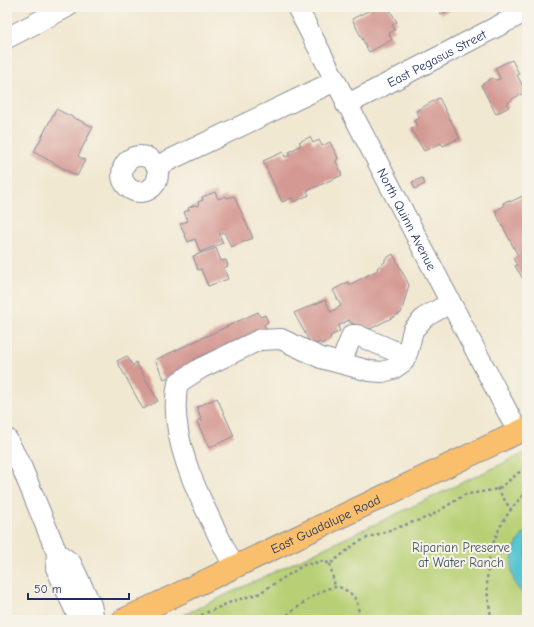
<svg xmlns="http://www.w3.org/2000/svg" width="534" height="627" font-family="'Comic Neue',sans-serif">
  <rect width="100%" height="100%" fill="#f7f3e8"/>
  <filter id="ink" filterUnits="userSpaceOnUse"><feTurbulence type="fractalNoise" baseFrequency=".025" numOctaves="2"/><feDisplacementMap in="SourceGraphic" scale="8" xChannelSelector="R" yChannelSelector="G"/><feConvolveMatrix kernelMatrix="1 2 1 2 8 2 1 2 1" color-interpolation-filters="sRGB"/></filter>
  <filter id="wash" filterUnits="userSpaceOnUse"><feTurbulence type="fractalNoise" baseFrequency=".012" numOctaves="4" result="noise"/><feDisplacementMap in="SourceGraphic" scale="16" xChannelSelector="R" yChannelSelector="G"/><feGaussianBlur stdDeviation="0.9" result="paint"/><feColorMatrix in="noise" values="0 0 0 0 0 0 0 0 0 0 0 0 0 0 0 0 0 1.4 0 .05"/><feComposite in="paint" operator="in"/></filter>
  <g filter="url(#wash)">
    <rect width="100%" height="100%" fill="#f1e8d1"/>
    <!-- green -->
    <polygon fill="#b7d075" stroke="#69806a" points="527,452 527,620 173,620"/>
    <!-- water -->
    <path fill="#59c6d0" stroke="#3a7a97" d="M527,530V597C504,581 509,547 527,530Z"/>
    <g id="blocks">
      <!-- building -->
      <g fill="#d49993">
        <polygon points="371,7 388,7 397,22 392,25 395,30 389,33 392,40 369,52 352,19 368,11"/>
        <polygon points="437,7 457,7 441,14"/>
        <polygon points="512,60 519,74 517,75 526,92 514,98 507,104 509,107 496,114 481,85 492,78 496,80 500,79 495,68"/>
        <polygon points="439,98 460,138 443,146 441,143 424,151 411,129 417,126 414,121 420,118 416,111"/>
        <polygon points="56,109 93,127 78,156 85,160 77,176 34,152"/>
        <polygon points="310,137 313,143 319,140 322,146 330,142 338,158 336,161 342,175 307,191 309,195 294,202 292,198 282,202 263,161 283,152 285,157 290,155 289,152 301,145 299,142"/>
        <polygon points="422,178 425,184 415,189 412,182"/>
        <polygon points="215,192 218,199 226,196 227,198 234,196 253,238 231,247 224,232 219,234 223,243 200,252 195,239 188,242 180,224 188,221 184,212 189,210 188,208 195,205 199,206 198,202 203,200 202,197"/>
        <polygon points="527,194 527,285 515,266 517,265 513,258 518,256 495,211 504,206 503,203 509,200 510,202"/>
        <polygon points="216,248 221,261 226,260 228,266 224,268 228,279 208,286 201,269 198,270 193,256"/>
        <polygon points="393,254 409,285 401,313 370,329 351,323 349,320 338,326 340,331 330,336 331,339 321,344 320,342 312,346 294,313 325,300 331,312 341,306 333,290 348,282 349,285 378,270 377,268 385,262 385,259"/>
        <polygon points="258,312 260,317 265,315 268,322 264,325 268,333 262,333 164,379 155,360"/>
        <polygon points="127,356 133,366 136,362 158,401 143,409 117,361"/>
        <polygon points="217,398 234,436 209,448 198,424 197,421 200,419 202,422 197,407"/>
      </g>
    </g>
  </g>
  <g filter="url(#ink)">
    <use href="#blocks" fill-opacity="0" stroke="#868c98" stroke-width="1"/>
    <g fill="none" stroke-linecap="round" stroke-linejoin="round">
      <defs>
        <g id="minor">
          <path id="s1" d="M297,7L518,432"/>
          <polyline points="7,38 67,7"/>
          <path id="s2" d="M346,105L527,11"/>
          <circle cx="140" cy="174" r="18"/>
          <polyline points="157,166 335,81"/>
          <polyline points="341,363 352,335 357,335 406,356"/>
          <polyline points="7,439 22,468 57,553 56,568 75,610 84,620"/>
          <polyline points="57,553 71,563 91,605 94,620"/>
          <path d="M234,567C209,515 165,443 178,383L201,368L259,340L281,339L321,358L370,371L382,372L393,369L403,362L408,351L413,330L425,317L450,303"/>
        </g>
        <g id="major">
          <path id="s3" d="M123,620L527,428"/>
        </g>
      </defs>
      <!-- minor casing -->
      <use href="#minor" stroke="#868c98" stroke-width="22"/>
      <!-- major casing -->
      <use href="#major" stroke="#868c98" stroke-width="24"/>
      <!-- path -->
      <g stroke="#868c98" stroke-width="2.5" stroke-dasharray="3 3" stroke-linecap="butt">
        <polyline points="497,488 511,510"/>
        <polyline points="330,564 335,587"/>
        <polyline points="190,620 233,601 258,594 304,565 323,561 330,564 355,544 367,538 431,516 464,495 493,490 501,487 527,466"/>
        <path d="M253,620L267,616L283,618C295,610 324,585 337,587C342,587 347,591 351,594C359,601 359,610 358,620"/>
        <path d="M492,620C480,570 490,528 527,491"/>
      </g>
      <!-- minor -->
      <use href="#minor" stroke="#fff" stroke-width="20"/>
      <!-- major -->
      <use href="#major" stroke="#f9bf6d" stroke-width="22"/>
    </g>
  </g>
  <g text-anchor="middle" dominant-baseline="central" stroke-width="4" stroke-linejoin="round" paint-order="stroke">
    <!-- street labels -->
    <g font-size="13" fill="#1b2f5e" stroke="#f7f3e8">
      <text stroke="none"><textPath href="#s2" startOffset="102">East Pegasus Street</textPath></text>
      <text stroke="none"><textPath href="#s1" startOffset="239">North Quinn Avenue</textPath></text>
      <text stroke="none"><textPath href="#s3" startOffset="224">East Guadalupe Road</textPath></text>
    </g>
    <!-- park labels -->
    <g font-size="13" fill="#425764" stroke="#f7f3e8">
      <text x="461" y="547">Riparian Preserve<tspan x="461" dy="15">at Water Ranch</tspan></text>
    </g>
  </g>
  <!-- margin -->
  <rect width="534" height="627" fill="none" stroke="#f7f3e8" stroke-width="24"/>
  <!-- scale -->
  <path d="M28 593v6h101v-6" fill="none" stroke="#1b2f5e" stroke-width="2"/>
  <text x="34" y="593" font-size="12" fill="#1b2f5e" stroke="#f7f3e8" stroke-width="3" paint-order="stroke">50 m</text>
</svg>
